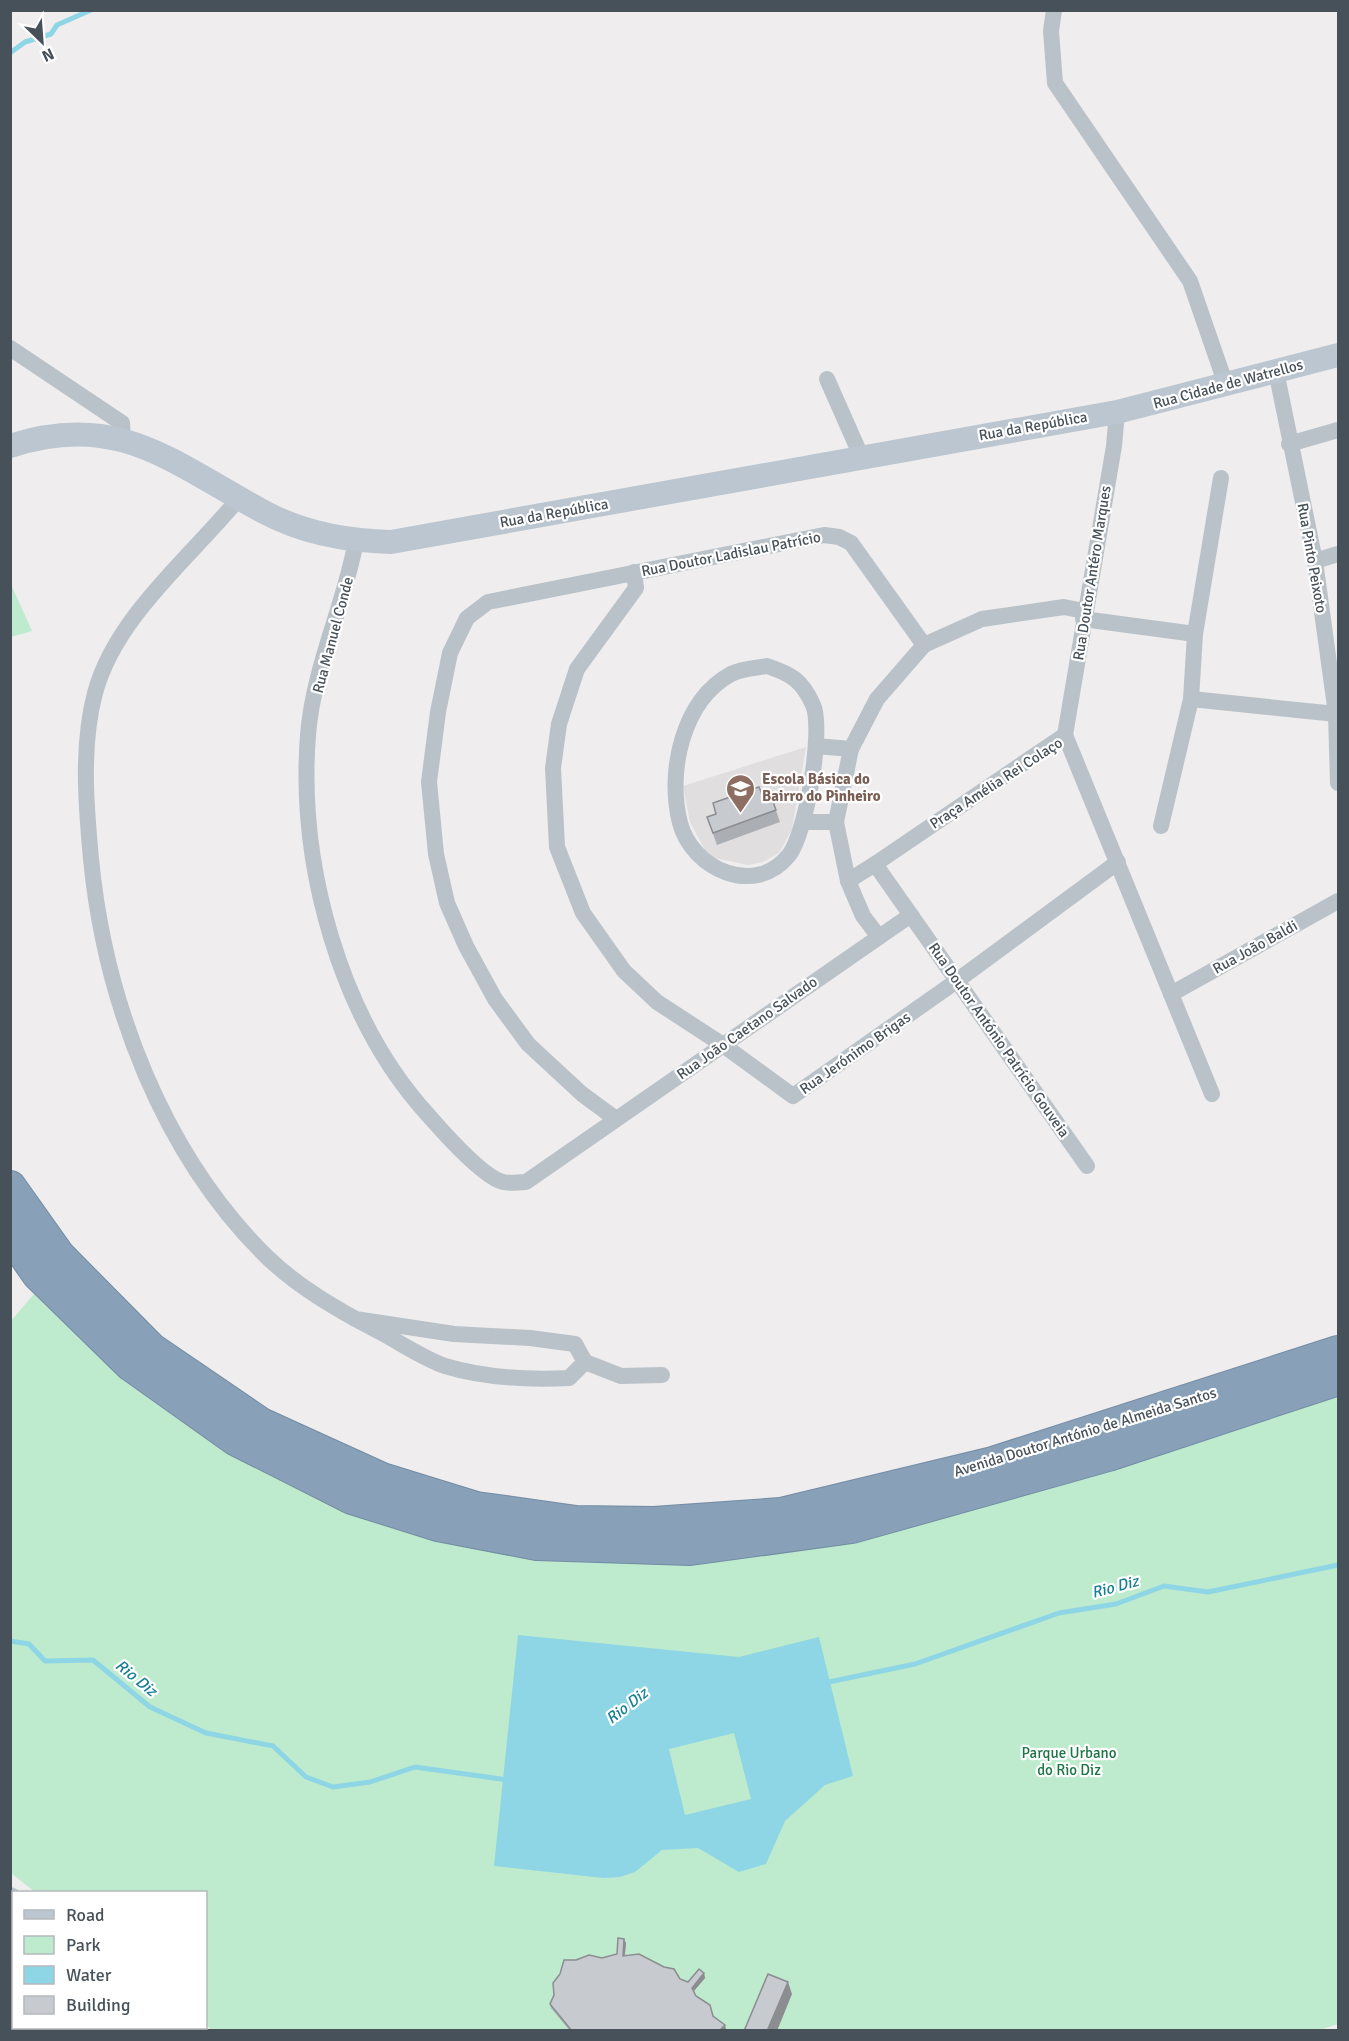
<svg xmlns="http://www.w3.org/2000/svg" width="1349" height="2041" font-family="Signika,sans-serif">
  <rect width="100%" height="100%" fill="#efeded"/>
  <!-- education -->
  <polygon fill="#e0dede" points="806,747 792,829 779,853 763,862 748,865 715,858 705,850 690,822 683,786"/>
  <!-- green -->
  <g fill="#beebcd">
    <polygon points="10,582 32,631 11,637 10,637"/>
    <polygon points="34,1294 120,1378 226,1453 346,1512 535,1559 1338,1395 1338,2024 1319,2030 212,2030 206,2025 206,1892 35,1892 11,1873 10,1322"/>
  </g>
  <!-- water -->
  <path fill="#8ed6e5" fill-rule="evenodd" d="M518,1635L739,1657L819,1637L853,1776L825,1785L785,1821L766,1864L739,1872L698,1848L662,1850L635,1872L620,1877L603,1878L494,1866ZM734,1733L751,1799L685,1815L669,1749Z"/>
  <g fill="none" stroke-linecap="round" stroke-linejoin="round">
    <!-- stream -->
    <g stroke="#8ed6e5" stroke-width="5">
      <polyline points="10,53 25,42 51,34 57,25 91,10"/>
      <polyline points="10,1641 29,1644 45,1661 93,1660 150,1707 206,1733 273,1746 306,1777 333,1787 370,1782 415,1767 508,1780"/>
      <polyline points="824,1683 915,1664 1059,1613 1116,1604 1164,1586 1208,1592 1338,1565"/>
    </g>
    <defs>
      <g id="highway">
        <polyline points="10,1187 59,1256 151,1349 261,1424 382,1479 476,1508 576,1522 654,1523 781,1514 993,1463 1338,1352"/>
        <polyline points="10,1234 38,1274 131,1365 235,1439 352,1498 438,1525 537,1544 690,1549 852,1527 1108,1455 1338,1379"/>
      </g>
    </defs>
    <!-- highway casing -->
    <use href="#highway" stroke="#738ca4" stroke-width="34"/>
    <!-- street -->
    <g stroke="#b9c2c9" stroke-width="16">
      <polyline points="1054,10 1051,31 1055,83 1190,281 1226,385"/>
      <polyline points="10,348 122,423 123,439"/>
      <polyline points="1276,371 1315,561 1336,714 1338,783"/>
      <polyline points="827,379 861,456"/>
      <polyline points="1289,444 1338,430"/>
      <path d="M240,497C191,557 115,617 95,693C81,746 86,805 91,859C105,1003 163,1155 267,1257C298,1287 338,1310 376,1330C398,1341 422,1358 445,1366C485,1378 529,1380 569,1378L585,1362L575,1344L530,1338L454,1334L355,1319"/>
      <path d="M356,541C344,606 313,669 308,735C298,865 340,1019 429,1116C443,1132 483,1177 503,1182C509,1184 519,1182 526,1182L879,937"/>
      <polyline points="1315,561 1338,554"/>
      <polyline points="634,572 636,588 577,669 559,724 553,768 557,847 583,913 624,971 657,1002 723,1045 793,1096 958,980 1118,862"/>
      <polyline points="1083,619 1195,634"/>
      <path d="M767,666C791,674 802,680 813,705C824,729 806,834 789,855C755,898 692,869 680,823C667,772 682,701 731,674C741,669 756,668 767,666Z"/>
      <polyline points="1191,699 1336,714"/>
      <polyline points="1065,735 1114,446 1117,412"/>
      <polyline points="816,746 851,749"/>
      <polyline points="804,822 836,822"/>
      <polyline points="1161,826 1191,699 1195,634 1221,478"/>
      <polyline points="875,864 1065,735 1212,1094"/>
      <polyline points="848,881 875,864 1087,1166"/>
      <polyline points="911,915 879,937 863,916 848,881 836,822 851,749 877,699 924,645 982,619 1064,607 1084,611"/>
      <polyline points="1171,994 1338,901"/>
      <polyline points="616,1119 582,1094 528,1044 495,999 466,946 447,903 436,854 429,782 438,712 450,653 467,618 488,602 824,535 839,537 851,543 924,645"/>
      <polyline points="585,1362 621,1376 662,1375"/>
      <polyline points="10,1895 14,1897"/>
      <polyline points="182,2028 186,2030"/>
    </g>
    <!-- secondary -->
    <path stroke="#bcc6d0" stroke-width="24" d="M10,446C119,410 174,464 264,512C303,533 347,541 391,542L1117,412L1338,355"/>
    <!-- highway -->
    <use href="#highway" stroke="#88a1b9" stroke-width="32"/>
  </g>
  <!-- wall -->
  <g fill="#abaeb2">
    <polygon points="771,796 780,822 717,845 707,817"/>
    <polygon points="626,1943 625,1956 688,1982 704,1973 705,1978 694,1991 696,1996 710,2005 713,2017 726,2029 725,2031 570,2031 551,2008 550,2004 576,1960 602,1958 617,1954"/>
  </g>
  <!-- shaded-wall -->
  <g fill="#8b8d91">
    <polygon points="624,1939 626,1943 624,1960 623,1956"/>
    <polygon points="704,1973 705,1978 693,1992 692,1988"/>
    <polygon points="788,1982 792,1994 777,2031 767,2031"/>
    <polygon points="725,2025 726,2029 725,2031 719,2031"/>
  </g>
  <!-- building -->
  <g fill="#c7cacf" stroke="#8b8d91" stroke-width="1.5">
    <polygon points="759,787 764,799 771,796 776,810 713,833 707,817 716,814 713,803"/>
    <polygon points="618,1938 624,1939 623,1956 639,1954 664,1967 674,1969 680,1979 688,1982 699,1969 704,1973 692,1988 696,1996 710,2005 713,2016 725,2025 719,2031 572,2031 550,2004 554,1995 553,1983 560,1974 564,1960 576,1960 589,1955 602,1958 617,1954"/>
    <polygon points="768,1974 788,1982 767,2031 744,2031"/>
  </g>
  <!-- icons -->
  <defs>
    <symbol id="school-pin" viewBox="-11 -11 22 30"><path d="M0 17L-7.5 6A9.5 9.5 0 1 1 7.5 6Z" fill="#8d6e63" stroke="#fff"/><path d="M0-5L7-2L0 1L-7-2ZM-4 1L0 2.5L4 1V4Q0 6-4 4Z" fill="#fff"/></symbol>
  </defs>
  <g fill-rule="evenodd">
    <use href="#school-pin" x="724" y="772" width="33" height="45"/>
  </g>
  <g text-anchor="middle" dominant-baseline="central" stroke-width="4.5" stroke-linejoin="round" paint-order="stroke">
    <!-- street labels -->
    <g font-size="15" fill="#475159" stroke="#fff">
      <text transform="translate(1228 384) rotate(-15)">Rua Cidade de Watrellos</text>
      <text transform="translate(1033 426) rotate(-10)">Rua da República</text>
      <text transform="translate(554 513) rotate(-10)">Rua da República</text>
      <text transform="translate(731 554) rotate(-11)">Rua Doutor Ladislau Patrício</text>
      <text transform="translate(1312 558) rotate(80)">Rua Pinto Peixoto</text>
      <text transform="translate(1092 573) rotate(-81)">Rua Doutor Antéro Marques</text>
      <text transform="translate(333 635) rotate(-75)">Rua Manuel Conde</text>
      <text transform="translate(996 783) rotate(-33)">Praça Amélia Rei Colaço</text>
      <text transform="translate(1255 947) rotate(-29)">Rua João Baldi</text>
      <text transform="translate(747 1028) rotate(-35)">Rua João Caetano Salvado</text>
      <text transform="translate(999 1040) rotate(55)">Rua Doutor António Patrício Gouveia</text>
      <text transform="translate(855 1053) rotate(-35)">Rua Jerónimo Brigas</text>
      <text transform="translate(1085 1432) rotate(-17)">Avenida Doutor António de Almeida Santos</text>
    </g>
    <!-- education labels -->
    <g font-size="15" font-weight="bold" fill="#785e54" stroke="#fff" text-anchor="start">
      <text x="762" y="779">Escola Básica do<tspan x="762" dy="17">Bairro do Pinheiro</tspan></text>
    </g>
    <!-- park labels -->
    <g font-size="15" fill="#1d7445" stroke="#fff">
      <text x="1069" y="1753">Parque Urbano<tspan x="1069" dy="17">do Rio Diz</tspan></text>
    </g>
    <!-- water labels -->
    <g font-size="16" font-style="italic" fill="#167f95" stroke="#fff">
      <text transform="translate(1115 1587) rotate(-15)">Rio Diz</text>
      <text transform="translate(136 1678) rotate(39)">Rio Diz</text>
      <text transform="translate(627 1706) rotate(-38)">Rio Diz</text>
    </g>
  </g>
  <!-- border -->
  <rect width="1349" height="2041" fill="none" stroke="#475159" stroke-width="24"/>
  <!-- legend -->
  <rect x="12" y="1891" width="195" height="138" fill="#ffffff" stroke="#b5b9bd" stroke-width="1.5"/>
  <rect x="24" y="1910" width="30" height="9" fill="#bcc6d0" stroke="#b5b9bd" stroke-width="1.5"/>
  <text x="66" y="1921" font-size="18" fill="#475159">Road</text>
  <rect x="24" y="1936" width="30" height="18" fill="#beebcd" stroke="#b5b9bd" stroke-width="1.5"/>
  <text x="66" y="1951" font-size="18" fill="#475159">Park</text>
  <rect x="24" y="1966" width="30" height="18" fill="#8ed6e5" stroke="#b5b9bd" stroke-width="1.5"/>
  <text x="66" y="1981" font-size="18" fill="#475159">Water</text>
  <rect x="24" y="1996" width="30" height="18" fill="#c7cacf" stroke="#b5b9bd" stroke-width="1.5"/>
  <text x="66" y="2011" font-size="18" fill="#475159">Building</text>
  <!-- north arrow -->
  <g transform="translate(42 42) rotate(155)" stroke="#ffffff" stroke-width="4.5" paint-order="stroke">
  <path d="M0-4.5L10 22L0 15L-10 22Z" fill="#475159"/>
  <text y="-9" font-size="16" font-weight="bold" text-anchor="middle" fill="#475159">N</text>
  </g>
</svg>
